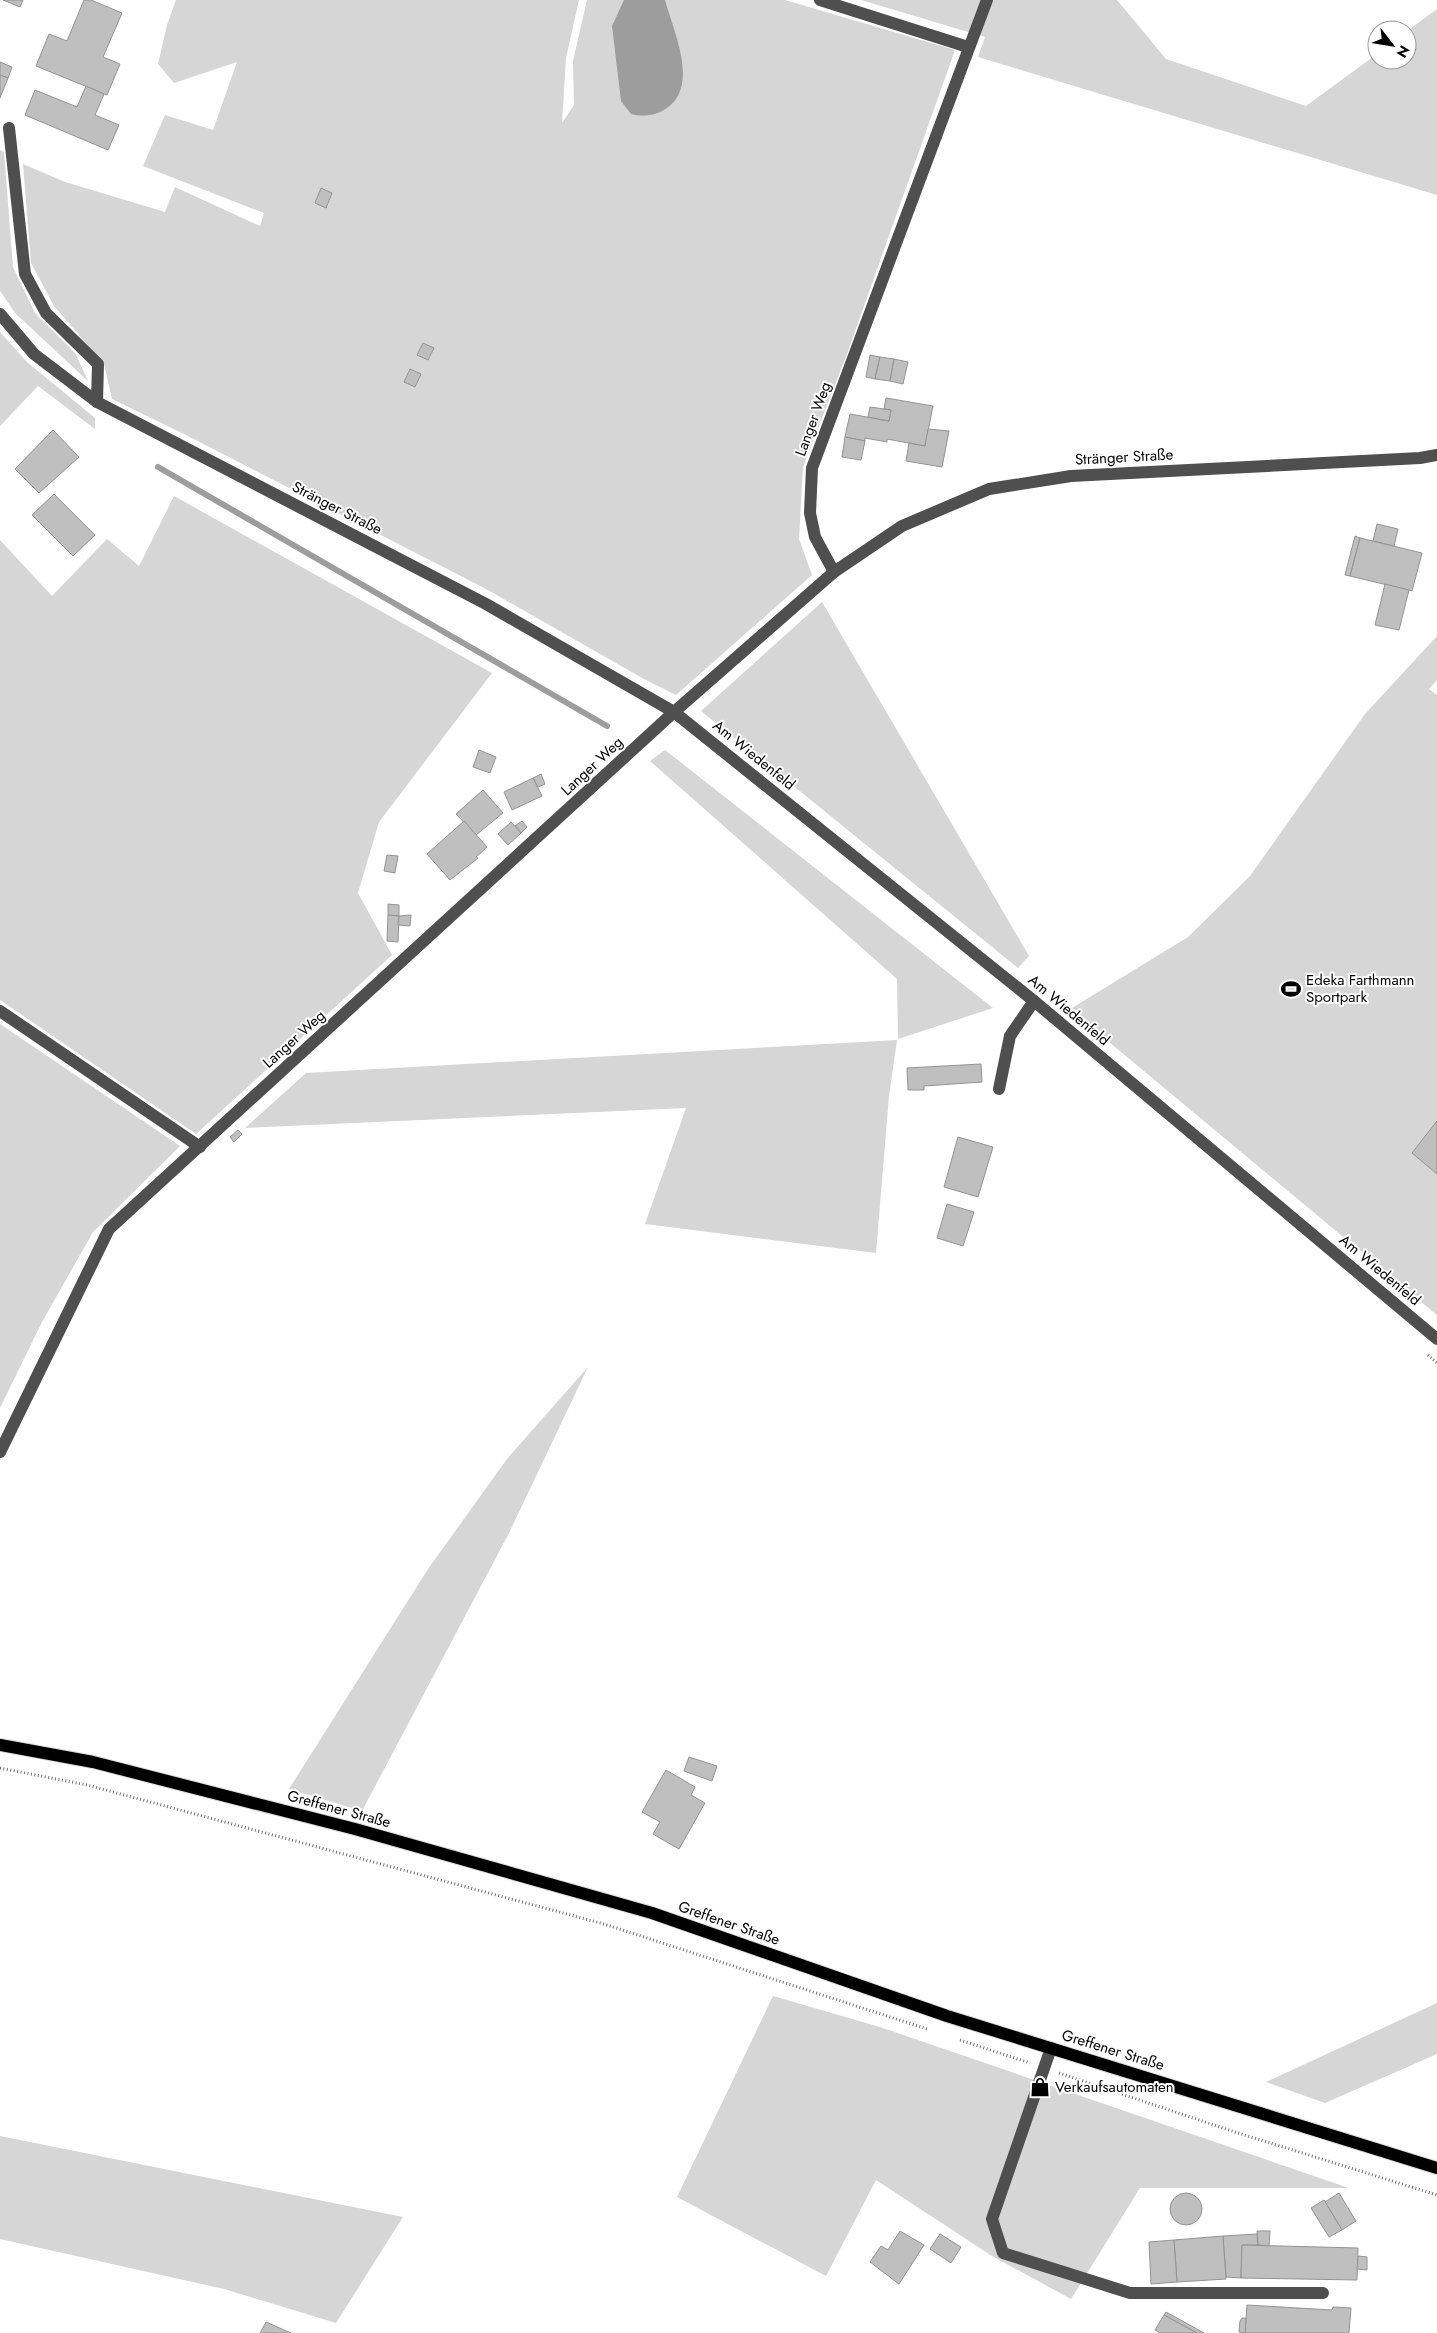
<svg xmlns="http://www.w3.org/2000/svg" width="1437" height="2333" font-family="Jost,sans-serif">
  <rect width="100%" height="100%" fill="#fff"/>
  <!-- green -->
  <g fill="#d6d6d6">
    <polygon points="176,0 579,0 566,58 562,123 574,105 573,61 587,0 785,0 955,50 847,354 803,467 799,539 812,575 676,695 644,679 486,589 184,434 112,399 104,364 54,306 31,263 23,164 65,182 165,212 175,187 260,226 264,213 143,166 165,115 213,130 237,62 174,83 158,64 167,25"/>
    <polygon points="861,0 1117,0 1166,59 1306,106 1377,54 1377,60 1407,60 1407,31 1437,9 1437,195 978,57 985,37"/>
    <polygon points="0,150 4,152 13,267 35,313 75,353 88,381 16,314 0,291"/>
    <polygon points="0,332 27,362 95,418 95,429 38,386 0,426"/>
    <polygon points="174,496 492,673 379,822 358,893 392,955 196,1134 0,1000 0,540 52,596 107,539 139,566"/>
    <polygon points="822,602 1029,956 1018,968 701,711"/>
    <polygon points="1437,636 1437,680 1429,689 1437,695 1437,1315 1085,1022 1072,1008 1188,937 1250,876 1365,714"/>
    <polygon points="665,750 993,1008 898,1039 897,979 650,761"/>
    <polygon points="0,1024 180,1146 93,1232 42,1322 0,1408"/>
    <polygon points="897,1040 889,1096 876,1253 645,1224 686,1108 245,1128 306,1073"/>
    <polygon points="588,1367 509,1533 362,1811 289,1789 428,1569 507,1459"/>
    <polygon points="773,1996 880,2027 1349,2188 1140,2188 1071,2299 992,2256 876,2180 826,2276 677,2197"/>
    <polygon points="1437,2003 1437,2054 1325,2103 1266,2082"/>
    <polygon points="0,2136 403,2217 336,2323 224,2289 0,2239"/>
  </g>
  <!-- water -->
  <path fill="#9d9d9d" d="M624,0H665C673,30 700,86 667,108C656,116 643,117 631,114L621,101L612,26Z"/>
  <g fill="none" stroke-linecap="round" stroke-linejoin="round">
    <!-- stream -->
    <polyline stroke="#9d9d9d" stroke-width="6" points="158,467 607,726"/>
  </g>
  <!-- building -->
  <g fill="#bfbfbf" stroke="#939393">
    <polygon points="3,0 23,0 20,7"/>
    <polygon points="84,0 91,0 122,13 103,57 120,64 107,95 36,66 49,34 67,41"/>
    <polygon points="0,62 12,67 8,78 0,75"/>
    <polygon points="0,75 8,78 0,98"/>
    <polygon points="86,86 104,94 95,115 119,125 108,150 25,115 35,90 77,107"/>
    <polygon points="321,188 332,193 326,208 315,203"/>
    <polygon points="423,343 434,348 428,360 417,355"/>
    <polygon points="870,355 880,357 875,379 866,377"/>
    <polygon points="880,357 894,359 890,381 875,379"/>
    <polygon points="894,359 908,362 903,384 890,381"/>
    <polygon points="410,369 421,374 415,387 404,382"/>
    <polygon points="886,398 933,406 925,446 887,439 887,442 865,438 865,441 845,437 850,414 889,421 891,410 884,409"/>
    <polygon points="870,407 891,410 889,421 868,417"/>
    <polygon points="928,429 949,431 942,467 906,461 909,443 925,446"/>
    <polygon points="53,430 79,457 39,493 15,469"/>
    <polygon points="845,437 865,441 861,460 842,457"/>
    <polygon points="54,494 95,535 73,556 32,515"/>
    <polygon points="1377,524 1398,529 1394,546 1373,541"/>
    <polygon points="1355,536 1360,538 1350,576 1345,575"/>
    <polygon points="1360,538 1422,553 1412,591 1350,576"/>
    <polygon points="1385,584 1409,590 1399,630 1375,625"/>
    <polygon points="479,750 496,757 490,773 473,767"/>
    <polygon points="541,774 545,784 538,787 533,778"/>
    <polygon points="533,778 542,796 512,810 504,792"/>
    <polygon points="483,790 503,813 476,835 456,814"/>
    <polygon points="464,821 487,847 476,857 478,858 450,880 427,854"/>
    <polygon points="522,821 527,827 521,833 515,826"/>
    <polygon points="511,822 521,833 508,845 498,834"/>
    <polygon points="387,855 398,856 395,873 384,871"/>
    <polygon points="388,904 399,905 399,916 388,915"/>
    <polygon points="388,915 399,916 398,942 387,941"/>
    <polygon points="411,915 410,926 398,925 399,916"/>
    <polygon points="981,1064 982,1082 924,1086 924,1090 908,1090 907,1068"/>
    <polygon points="1437,1121 1437,1174 1412,1153"/>
    <polygon points="238,1130 242,1134 234,1142 230,1137"/>
    <polygon points="958,1137 993,1147 978,1197 944,1187"/>
    <polygon points="947,1204 974,1212 963,1246 937,1238"/>
    <polygon points="689,1757 717,1766 712,1781 684,1771"/>
    <polygon points="666,1770 695,1787 691,1795 705,1803 679,1849 653,1834 660,1822 642,1812"/>
    <circle cx="1186" cy="2209" r="16"/>
    <polygon points="1339,2193 1356,2221 1342,2230 1325,2202"/>
    <polygon points="1324,2200 1342,2230 1329,2237 1311,2208"/>
    <polygon points="900,2231 924,2245 899,2284 870,2262 881,2246 888,2250"/>
    <polygon points="1257,2231 1270,2231 1269,2246 1258,2245"/>
    <polygon points="940,2234 961,2247 951,2263 930,2249"/>
    <polygon points="1257,2234 1258,2245 1242,2245 1241,2278 1226,2277 1223,2236"/>
    <polygon points="1223,2236 1226,2279 1177,2282 1174,2240"/>
    <polygon points="1174,2240 1177,2282 1151,2284 1149,2242"/>
    <polygon points="1242,2245 1358,2248 1357,2280 1241,2278"/>
    <polygon points="1358,2256 1367,2257 1367,2270 1357,2269"/>
    <polygon points="1247,2305 1332,2310 1333,2307 1351,2308 1349,2333 1245,2333"/>
    <polygon points="1166,2312 1204,2333 1197,2333 1164,2315"/>
    <polygon points="1164,2315 1197,2333 1160,2333 1155,2330"/>
    <polygon points="1242,2318 1246,2318 1245,2333 1239,2332 1240,2321"/>
    <polygon points="266,2322 291,2333 260,2333"/>
  </g>
  <g fill="none" stroke-linecap="round" stroke-linejoin="round">
    <defs>
      <polyline id="major" points="0,1745 93,1762 355,1829 652,1913 947,2016 1437,2168"/>
    </defs>
    <!-- major casing -->
    <use href="#major" stroke="#dbdbdb" stroke-width="14"/>
    <!-- path -->
    <g stroke="#717171" stroke-width="3" stroke-dasharray="1 2.5" stroke-linecap="butt">
      <polyline points="1428,1355 1437,1363"/>
      <polyline points="0,1768 87,1785 604,1924 927,2029"/>
      <polyline points="960,2040 1030,2063"/>
      <polyline points="1059,2073 1235,2132 1437,2195"/>
    </g>
    <!-- minor -->
    <g stroke="#4f4f4f" stroke-width="12">
      <polyline points="820,0 968,47"/>
      <polyline points="9,128 25,274 46,313 98,364 97,402"/>
      <polyline points="0,314 34,354 97,402 486,604 674,712 1034,1001 1437,1339"/>
      <polyline points="834,572 815,537 810,513 812,468 987,0"/>
      <polyline points="0,1011 200,1147"/>
      <polyline points="999,1089 1010,1036 1034,1001"/>
      <polyline points="0,1452 109,1229 674,712 834,572 902,526 989,489 1071,476 1420,458 1437,455"/>
      <polyline points="1051,2048 992,2219 1003,2253 1130,2293 1323,2293"/>
    </g>
    <!-- major -->
    <use href="#major" stroke="#000" stroke-width="12"/>
  </g>
  <!-- icons -->
  <defs>
    <symbol id="stadium-bare" viewBox="-9 -9 18 18"><path d="M0-5a6.5 5 0 1 0 0 10a6.5 5 0 1 0 0-10ZM-3.5-1.8h7v3.6h-7Z" fill="#000" stroke="#fff" stroke-width="2.5" paint-order="stroke"/></symbol>
    <symbol id="shop-bare" viewBox="-9 -9 18 18"><path d="M-5-2.5h2.3a2.7 3.5 0 0 1 5.4 0H5L5.5 6h-11ZM-1.5-2.5h3a1.5 2.3 0 0 0-3 0Z" fill="#000" stroke="#fff" stroke-width="2.5" paint-order="stroke"/></symbol>
  </defs>
  <g fill-rule="evenodd">
    <use href="#stadium-bare" x="1277" y="975" width="28" height="28"/>
    <use href="#shop-bare" x="1026" y="2073" width="28" height="28"/>
  </g>
  <g text-anchor="middle" dominant-baseline="central" stroke-width="4" stroke-linejoin="round" paint-order="stroke">
    <!-- street labels -->
    <g font-size="15" fill="#000" stroke="#fff">
      <text transform="translate(813 419) rotate(-70)">Langer Weg</text>
      <text transform="translate(1124 457) rotate(-3)">Stränger Straße</text>
      <text transform="translate(337 508) rotate(27)">Stränger Straße</text>
      <text transform="translate(754 755) rotate(39)">Am Wiedenfeld</text>
      <text transform="translate(592 766) rotate(-43)">Langer Weg</text>
      <text transform="translate(1069 1010) rotate(40)">Am Wiedenfeld</text>
      <text transform="translate(294 1039) rotate(-42)">Langer Weg</text>
      <text transform="translate(1380 1270) rotate(40)">Am Wiedenfeld</text>
      <text transform="translate(339 1809) rotate(15)">Greffener Straße</text>
      <text transform="translate(729 1923) rotate(19)">Greffener Straße</text>
      <text transform="translate(1113 2050) rotate(17)">Greffener Straße</text>
    </g>
    <!-- poi labels -->
    <g font-size="15" fill="#000" stroke="#fff" text-anchor="start">
      <text x="1306" y="980">Edeka Farthmann<tspan x="1306" dy="17">Sportpark</tspan></text>
      <text x="1055" y="2087">Verkaufsautomaten</text>
    </g>
  </g>
  <!-- north arrow -->
  <g transform="translate(1392 45) rotate(121)"><circle r="24" fill="#ffffff" stroke="#999999"/>
  <path d="M0-4L9 19L0 12L-9 19Z" fill="#000000"/>
  <text y="-8" font-size="14" font-weight="bold" text-anchor="middle" fill="#000000">N</text>
  </g>
</svg>
